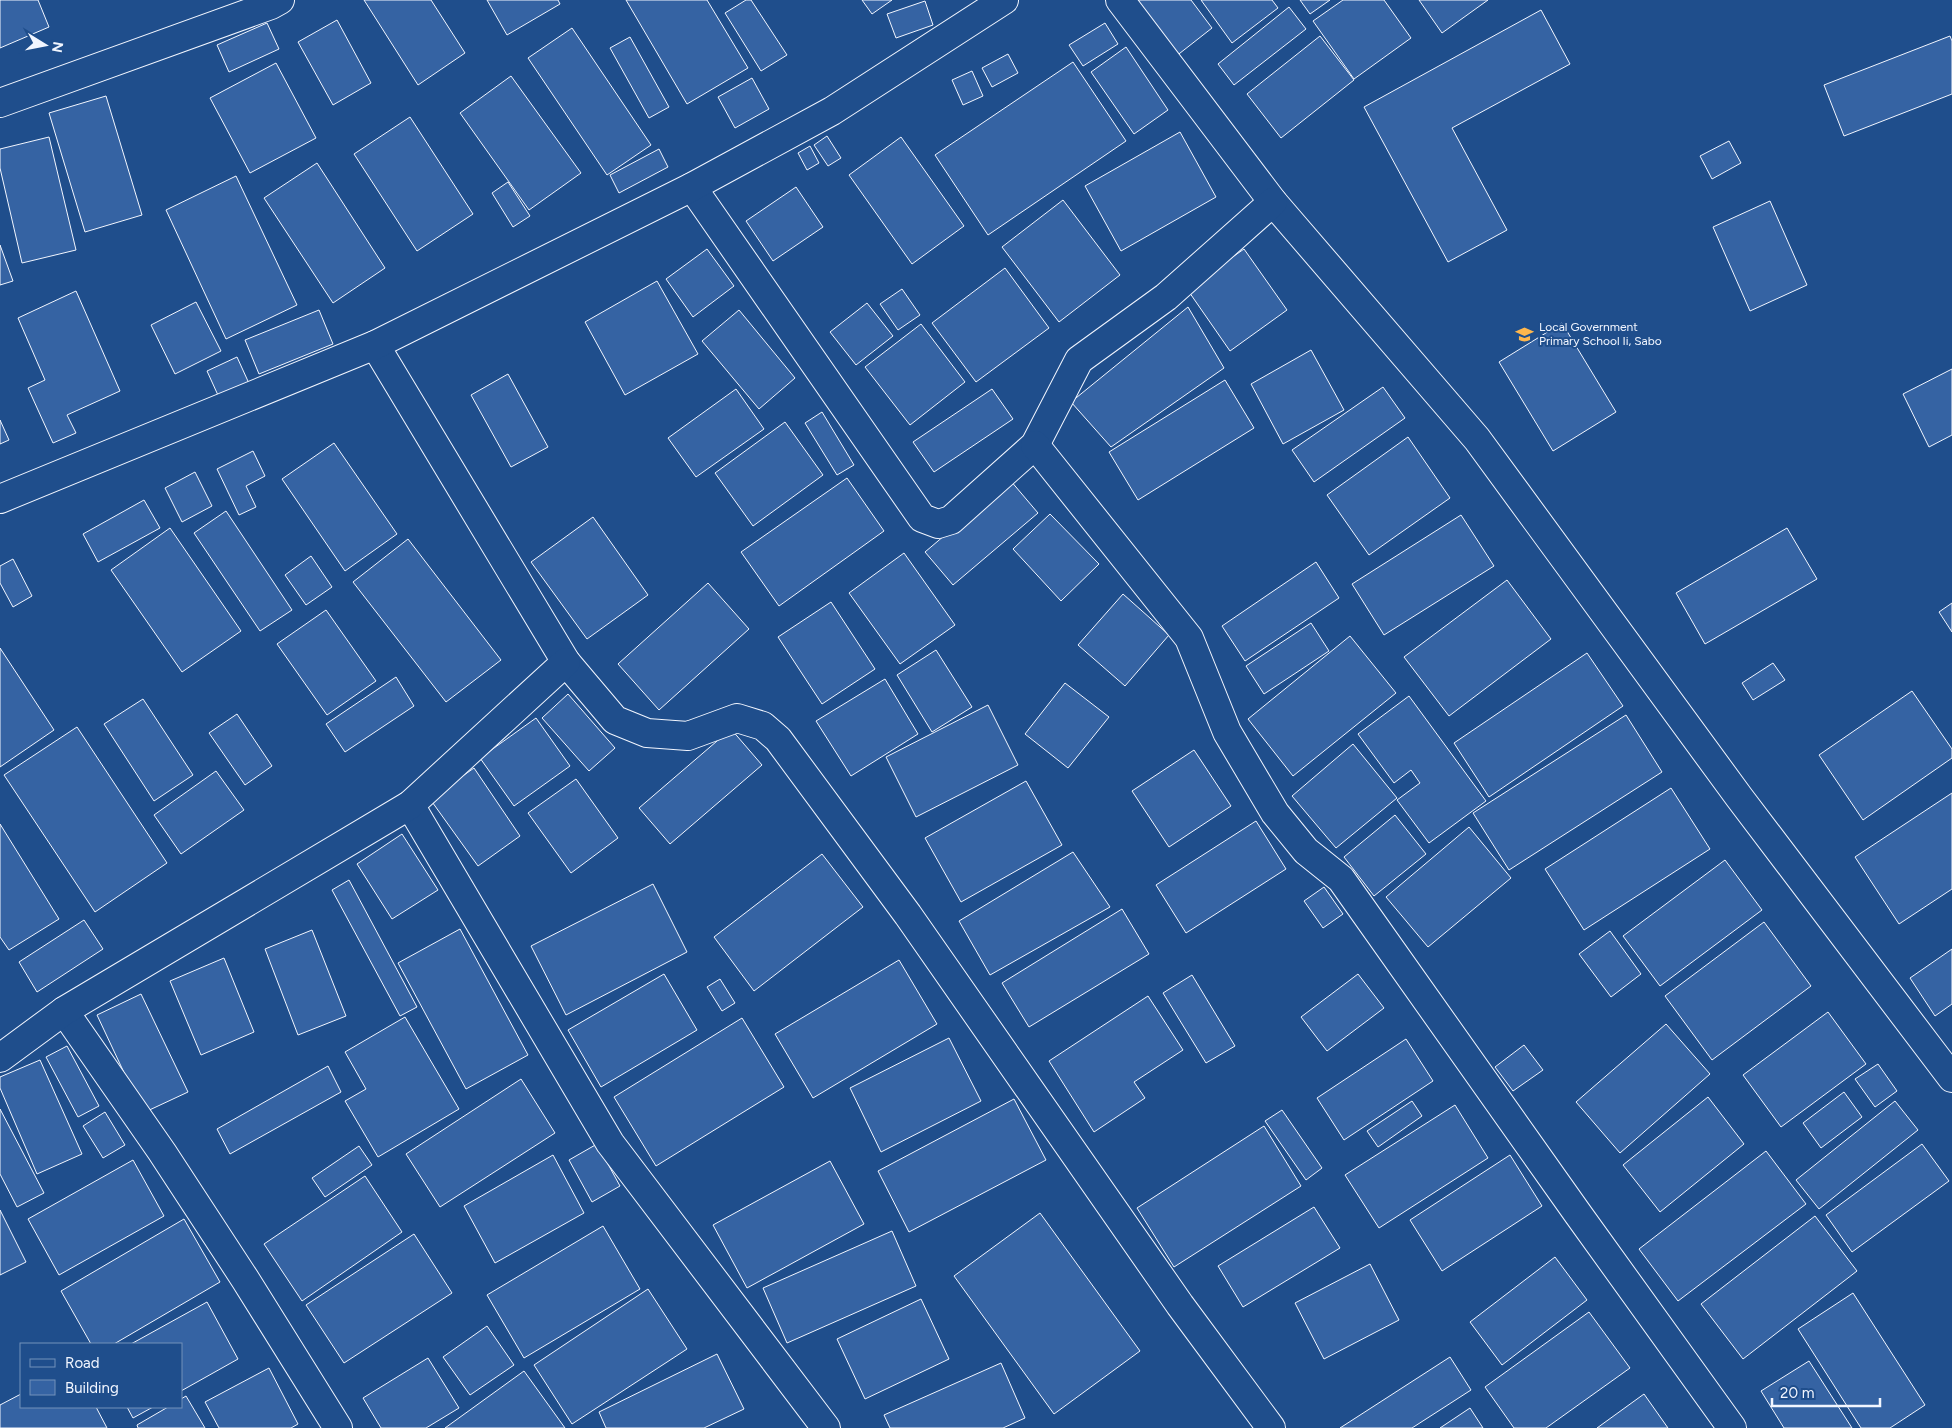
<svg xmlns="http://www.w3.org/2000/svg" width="1952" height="1428" font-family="Figtree,sans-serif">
  <rect width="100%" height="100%" fill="#1f4e8c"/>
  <!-- building -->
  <g fill="#3563a3" stroke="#f2f6ff">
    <polygon points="0,0 38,0 49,27 0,48"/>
    <polygon points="364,0 431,0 465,53 418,85"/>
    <polygon points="487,0 558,0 560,4 507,35"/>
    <polygon points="626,0 707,0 748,68 687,104"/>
    <polygon points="746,0 751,0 787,55 761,71 725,13"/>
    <polygon points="862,0 892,0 872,14"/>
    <polygon points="1132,0 1191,0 1212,28 1175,57"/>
    <polygon points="1201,0 1272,0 1278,8 1232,43"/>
    <polygon points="1300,0 1330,0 1310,14"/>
    <polygon points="1343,0 1384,0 1411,38 1354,79 1313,21"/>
    <polygon points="1419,0 1488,0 1442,33"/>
    <polygon points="925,1 933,25 896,38 887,14"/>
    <polygon points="1289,7 1306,29 1234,85 1218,64"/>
    <polygon points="1541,10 1570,64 1452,128 1507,230 1448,262 1364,107"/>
    <polygon points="337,20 371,83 333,105 298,42"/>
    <polygon points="267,23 279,49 229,72 217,45"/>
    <polygon points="1105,23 1118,44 1083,66 1069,45"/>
    <polygon points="572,28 651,145 607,175 528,58"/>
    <polygon points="1320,36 1354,80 1281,138 1247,94"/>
    <polygon points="1950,36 1952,41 1952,94 1844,136 1824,85"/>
    <polygon points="630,37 669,107 649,118 610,48"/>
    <polygon points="1126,47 1168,110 1134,134 1091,72"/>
    <polygon points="1008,54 1018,73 992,87 982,68"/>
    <polygon points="1073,62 1126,141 988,235 935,155"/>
    <polygon points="276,63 316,138 250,173 210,98"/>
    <polygon points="972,71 983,96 963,105 952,80"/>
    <polygon points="511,76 581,173 529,210 460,113"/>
    <polygon points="752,78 769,109 735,128 718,97"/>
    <polygon points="106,96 142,215 85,232 49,113"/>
    <polygon points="410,117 473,214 417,251 354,154"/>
    <polygon points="1180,132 1216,197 1121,251 1085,186"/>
    <polygon points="827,136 841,158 828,166 814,145"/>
    <polygon points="49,137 76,250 22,263 0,168 0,149"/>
    <polygon points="901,137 964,226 912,264 849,175"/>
    <polygon points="1729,141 1741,163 1712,179 1700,156"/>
    <polygon points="810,146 819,163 807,170 798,153"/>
    <polygon points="659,149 668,167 619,193 610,175"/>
    <polygon points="317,163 385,268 333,303 264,198"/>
    <polygon points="236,176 297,305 226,339 166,210"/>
    <polygon points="508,182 530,216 513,227 492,193"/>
    <polygon points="796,187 823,227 773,261 746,221"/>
    <polygon points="1063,200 1120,275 1059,322 1002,247"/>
    <polygon points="1770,201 1807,285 1750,311 1713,227"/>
    <polygon points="0,245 13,281 0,285"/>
    <polygon points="707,249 734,286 693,317 666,279"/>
    <polygon points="1244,249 1287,310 1230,351 1187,289"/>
    <polygon points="1005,268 1049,328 976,382 932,323"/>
    <polygon points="657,281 698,354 625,395 585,322"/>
    <polygon points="902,289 920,315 898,330 880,304"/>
    <polygon points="76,291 120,391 67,415 76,433 53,443 28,388 45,380 18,318"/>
    <polygon points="196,302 221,351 175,374 151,325"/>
    <polygon points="867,303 893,336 856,365 830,332"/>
    <polygon points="1188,307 1224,368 1111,447 1071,402"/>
    <polygon points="319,310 333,344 259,374 245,340"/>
    <polygon points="739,310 795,378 759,409 702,341"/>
    <polygon points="1562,323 1616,412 1553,451 1499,362"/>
    <polygon points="921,324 965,382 910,425 865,367"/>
    <polygon points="1311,350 1344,410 1283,444 1251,384"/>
    <polygon points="237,357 252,390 222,404 207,371"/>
    <polygon points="1952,369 1952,435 1929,447 1903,394"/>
    <polygon points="508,374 548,447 511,467 471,395"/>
    <polygon points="1225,380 1254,428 1138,500 1109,452"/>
    <polygon points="1383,387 1405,418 1314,482 1292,450"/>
    <polygon points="736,389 764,429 696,477 668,438"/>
    <polygon points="992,389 1013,419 934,472 913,442"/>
    <polygon points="822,412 854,465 837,475 805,423"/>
    <polygon points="0,420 9,440 0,444"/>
    <polygon points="785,422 823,475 753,526 715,473"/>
    <polygon points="1408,437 1450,498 1369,555 1327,495"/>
    <polygon points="334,443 397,534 345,571 282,479"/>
    <polygon points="253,451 265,476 246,486 256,507 239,515 217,469"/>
    <polygon points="195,472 212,506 182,522 165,488"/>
    <polygon points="847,478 884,531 779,606 741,552"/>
    <polygon points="1010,480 1038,513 953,585 925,552"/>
    <polygon points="144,500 160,528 98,562 83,534"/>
    <polygon points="226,511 292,610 260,631 194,533"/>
    <polygon points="1050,514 1099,564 1061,601 1013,549"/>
    <polygon points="1461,515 1494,566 1384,635 1352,584"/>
    <polygon points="593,517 648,595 587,639 531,562"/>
    <polygon points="170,528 241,631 182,672 111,570"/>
    <polygon points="1787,528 1817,579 1705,644 1676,593"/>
    <polygon points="408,539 501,660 446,702 353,582"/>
    <polygon points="904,553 955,625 900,664 849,593"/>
    <polygon points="311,556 332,587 306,605 285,575"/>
    <polygon points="13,559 32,596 13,607 0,583 0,566"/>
    <polygon points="1316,562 1339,598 1245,661 1222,626"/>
    <polygon points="1507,580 1551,639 1449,716 1404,657"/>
    <polygon points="708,583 749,629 659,710 618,664"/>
    <polygon points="1123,594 1169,635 1125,686 1078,645"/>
    <polygon points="831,602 875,669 822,704 778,637"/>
    <polygon points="1952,603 1952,632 1939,612"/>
    <polygon points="326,610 376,681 327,715 277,644"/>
    <polygon points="1311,623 1329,651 1264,694 1246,666"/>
    <polygon points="1350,636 1396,693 1293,776 1248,719"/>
    <polygon points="0,648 54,730 0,767"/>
    <polygon points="936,650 972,707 932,732 897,675"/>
    <polygon points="1587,653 1623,706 1489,797 1454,743"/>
    <polygon points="1773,663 1785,680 1753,700 1742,683"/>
    <polygon points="396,677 414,706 345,752 326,724"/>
    <polygon points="885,679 918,734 851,776 816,721"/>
    <polygon points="1065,683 1109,717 1068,768 1025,734"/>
    <polygon points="1912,691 1952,749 1952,758 1863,820 1819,755"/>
    <polygon points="568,694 615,748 589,771 542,718"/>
    <polygon points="1409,696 1486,801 1429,843 1397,800 1420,783 1411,770 1394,783 1358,734"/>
    <polygon points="143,699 193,775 154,801 104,724"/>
    <polygon points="988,705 1018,765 916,817 886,757"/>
    <polygon points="237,714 272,766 245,785 209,733"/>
    <polygon points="1626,715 1662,772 1509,870 1473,813"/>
    <polygon points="536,718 570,766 514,806 480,758"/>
    <polygon points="77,727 167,863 95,912 4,775"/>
    <polygon points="731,729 762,765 670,844 639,808"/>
    <polygon points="1353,744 1397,798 1336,848 1292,796"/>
    <polygon points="1194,750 1231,806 1169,847 1132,791"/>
    <polygon points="474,768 520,836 478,866 430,799"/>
    <polygon points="216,771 244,810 181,854 154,815"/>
    <polygon points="576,779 618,838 571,873 528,813"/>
    <polygon points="1026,781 1062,845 961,902 925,838"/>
    <polygon points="1671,788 1710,849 1584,930 1545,869"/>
    <polygon points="1952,793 1952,889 1899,924 1855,857"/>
    <polygon points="1395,815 1426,854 1374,896 1344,857"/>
    <polygon points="1256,821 1286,869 1186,933 1156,885"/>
    <polygon points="0,824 59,919 9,950 0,937"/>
    <polygon points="1469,827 1511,878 1428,947 1386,897"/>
    <polygon points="402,834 438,890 392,919 357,864"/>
    <polygon points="1073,852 1110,907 990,975 959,921"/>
    <polygon points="822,854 863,907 754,991 714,937"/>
    <polygon points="1725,860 1762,910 1660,986 1623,936"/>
    <polygon points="349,880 417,1007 400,1016 332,890"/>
    <polygon points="653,884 687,952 566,1015 531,946"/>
    <polygon points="1324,887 1343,914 1323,928 1304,901"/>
    <polygon points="1122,909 1149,954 1029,1027 1002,983"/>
    <polygon points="84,920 103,949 37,992 19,962"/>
    <polygon points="1764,922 1811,986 1712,1060 1665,996"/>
    <polygon points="460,929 528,1055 466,1089 398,963"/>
    <polygon points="312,930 346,1016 298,1035 265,949"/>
    <polygon points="1610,931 1641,974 1611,997 1579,954"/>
    <polygon points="1952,949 1952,1004 1935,1016 1910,978"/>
    <polygon points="224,958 254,1032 201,1055 170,981"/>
    <polygon points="899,960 937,1024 813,1098 775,1034"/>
    <polygon points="664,974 697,1030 601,1087 568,1030"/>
    <polygon points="1358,974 1384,1008 1327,1051 1301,1017"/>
    <polygon points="1192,975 1235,1046 1206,1063 1163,993"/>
    <polygon points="720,979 735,1003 722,1011 707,987"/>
    <polygon points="141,994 188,1092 143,1113 97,1015"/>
    <polygon points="1148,996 1183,1050 1134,1082 1145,1098 1094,1132 1049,1061"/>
    <polygon points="1828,1012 1866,1064 1781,1127 1743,1075"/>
    <polygon points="405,1017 459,1109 378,1157 345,1101 366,1089 345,1052"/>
    <polygon points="742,1018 784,1087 656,1166 614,1097"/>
    <polygon points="1666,1024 1710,1074 1620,1153 1576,1102"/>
    <polygon points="949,1038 981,1101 881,1152 850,1088"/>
    <polygon points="1406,1039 1433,1081 1344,1140 1317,1098"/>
    <polygon points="1524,1045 1543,1070 1513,1091 1495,1067"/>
    <polygon points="67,1046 99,1106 78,1117 46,1057"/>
    <polygon points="40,1060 82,1154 37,1174 0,1088 0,1077"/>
    <polygon points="1878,1064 1897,1091 1875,1107 1855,1079"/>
    <polygon points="328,1066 341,1092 230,1154 217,1129"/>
    <polygon points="521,1079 555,1133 440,1207 406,1154"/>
    <polygon points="1844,1092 1862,1117 1821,1148 1803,1123"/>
    <polygon points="1708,1097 1744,1144 1660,1212 1623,1165"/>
    <polygon points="1014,1099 1046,1160 909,1232 878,1171"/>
    <polygon points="1412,1101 1422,1116 1378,1147 1367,1131"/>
    <polygon points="1895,1101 1918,1130 1819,1209 1796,1180"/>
    <polygon points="1455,1105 1488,1158 1379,1228 1345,1175"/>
    <polygon points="0,1109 44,1193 17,1207 0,1174"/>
    <polygon points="1282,1110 1322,1168 1306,1180 1265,1121"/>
    <polygon points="105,1112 125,1145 103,1158 83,1126"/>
    <polygon points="1264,1126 1301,1186 1174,1267 1137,1208"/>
    <polygon points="597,1144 620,1186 592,1202 569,1160"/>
    <polygon points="1922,1144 1949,1181 1852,1252 1826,1215"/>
    <polygon points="359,1146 372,1165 325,1197 312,1178"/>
    <polygon points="1766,1151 1806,1204 1678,1301 1639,1249"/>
    <polygon points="553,1155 584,1213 495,1263 464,1206"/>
    <polygon points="1510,1155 1542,1206 1442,1271 1410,1220"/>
    <polygon points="133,1160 164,1216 59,1275 28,1219"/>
    <polygon points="830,1161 864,1224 747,1288 713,1225"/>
    <polygon points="365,1176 402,1232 302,1301 264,1244"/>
    <polygon points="1314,1207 1340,1248 1243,1307 1218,1266"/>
    <polygon points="0,1210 26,1262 0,1275"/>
    <polygon points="1040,1213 1140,1351 1054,1414 954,1276"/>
    <polygon points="1815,1216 1857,1271 1743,1359 1701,1304"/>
    <polygon points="184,1219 220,1282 114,1344 91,1344 61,1291"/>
    <polygon points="603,1226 640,1289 524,1358 487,1295"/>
    <polygon points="892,1231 916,1286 787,1343 763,1288"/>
    <polygon points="414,1234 452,1293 344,1363 306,1305"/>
    <polygon points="1555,1257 1587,1300 1502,1365 1470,1322"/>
    <polygon points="1370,1264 1399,1320 1324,1359 1295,1303"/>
    <polygon points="648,1289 687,1349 572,1424 534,1365"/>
    <polygon points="1853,1293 1925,1405 1890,1428 1861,1428 1798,1329"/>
    <polygon points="921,1299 949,1359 865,1399 837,1339"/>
    <polygon points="207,1302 238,1359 181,1391 181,1344 131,1344"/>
    <polygon points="1589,1312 1630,1368 1546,1428 1514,1428 1485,1387"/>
    <polygon points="487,1326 514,1365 470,1395 443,1357"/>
    <polygon points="717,1354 744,1409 704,1428 606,1428 599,1412"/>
    <polygon points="1450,1357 1471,1390 1412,1428 1340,1428"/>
    <polygon points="428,1358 459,1408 426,1428 381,1428 363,1398"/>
    <polygon points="1809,1361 1852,1428 1784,1428 1761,1391"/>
    <polygon points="1001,1363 1025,1418 1003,1428 890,1428 884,1415"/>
    <polygon points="269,1368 298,1424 291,1428 219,1428 205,1402"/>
    <polygon points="524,1371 565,1428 445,1428"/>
    <polygon points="21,1394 21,1407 96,1407 107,1428 0,1428 0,1405"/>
    <polygon points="1644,1394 1668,1428 1597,1428"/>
    <polygon points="186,1396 205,1428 138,1428 137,1425 168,1407 181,1407 181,1399"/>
    <polygon points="127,1407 153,1407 133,1418"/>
    <polygon points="1470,1408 1483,1428 1440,1428"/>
  </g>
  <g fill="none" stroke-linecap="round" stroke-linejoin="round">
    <defs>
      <g id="minor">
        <polyline points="1120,0 1273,202 1477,439 1739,797 1952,1078"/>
        <polyline points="0,103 271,5 280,0"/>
        <polyline points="692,187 922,518 938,524 951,520 1035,445 1079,360 1166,297 1273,202"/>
        <polyline points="375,345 566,662 615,720 647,733 688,736 737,718 763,726 778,739 908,915 1180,1305 1271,1428"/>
        <polyline points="1035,445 1189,638 1227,732 1275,813 1306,851 1341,879 1578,1214 1732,1428"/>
        <polyline points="0,499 375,345 692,187 832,111 1004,0"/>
        <polyline points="410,805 610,1143 826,1428"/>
        <polyline points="64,1011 162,1152 245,1279 338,1428"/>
        <polyline points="0,1058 64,1011 410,805 566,662"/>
      </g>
    </defs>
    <!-- minor casing -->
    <use href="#minor" stroke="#f2f6ff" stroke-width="30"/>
    <!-- minor -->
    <use href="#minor" stroke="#1f4e8c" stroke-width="28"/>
  </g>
  <!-- icons -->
  <defs>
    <symbol id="school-bare" viewBox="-9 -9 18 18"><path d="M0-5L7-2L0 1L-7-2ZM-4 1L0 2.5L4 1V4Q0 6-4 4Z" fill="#ffb74d" stroke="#1f4e8c" stroke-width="2.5" paint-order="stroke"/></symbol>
  </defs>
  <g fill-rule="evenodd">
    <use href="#school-bare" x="1512" y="322" width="25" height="25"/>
  </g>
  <g text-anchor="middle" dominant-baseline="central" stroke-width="4" stroke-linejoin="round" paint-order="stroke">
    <!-- poi labels -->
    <g font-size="12" fill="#f2f6ff" stroke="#1f4e8c" text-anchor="start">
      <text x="1539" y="327">Local Government<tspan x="1539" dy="14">Primary School Ii, Sabo</tspan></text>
    </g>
  </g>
  <!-- legend -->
  <rect x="20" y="1343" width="162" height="65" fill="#1f4e8c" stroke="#7391ba"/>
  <rect x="30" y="1359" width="25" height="8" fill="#1f4e8c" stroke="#7391ba"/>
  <text x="65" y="1368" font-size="15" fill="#f2f6ff">Road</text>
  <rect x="30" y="1380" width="25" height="15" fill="#3563a3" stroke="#7391ba"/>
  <text x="65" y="1393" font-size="15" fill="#f2f6ff">Building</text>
  <!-- north arrow -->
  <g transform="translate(45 45) rotate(100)" stroke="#1f4e8c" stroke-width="4" paint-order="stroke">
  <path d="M0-4L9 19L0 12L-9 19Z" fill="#f2f6ff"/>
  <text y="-8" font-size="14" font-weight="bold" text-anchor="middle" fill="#f2f6ff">N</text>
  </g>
  <!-- scale -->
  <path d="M1772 1398v8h108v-8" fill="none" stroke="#f2f6ff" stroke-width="2.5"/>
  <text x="1780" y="1398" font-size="15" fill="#f2f6ff" stroke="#1f4e8c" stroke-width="4" paint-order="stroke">20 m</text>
</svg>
